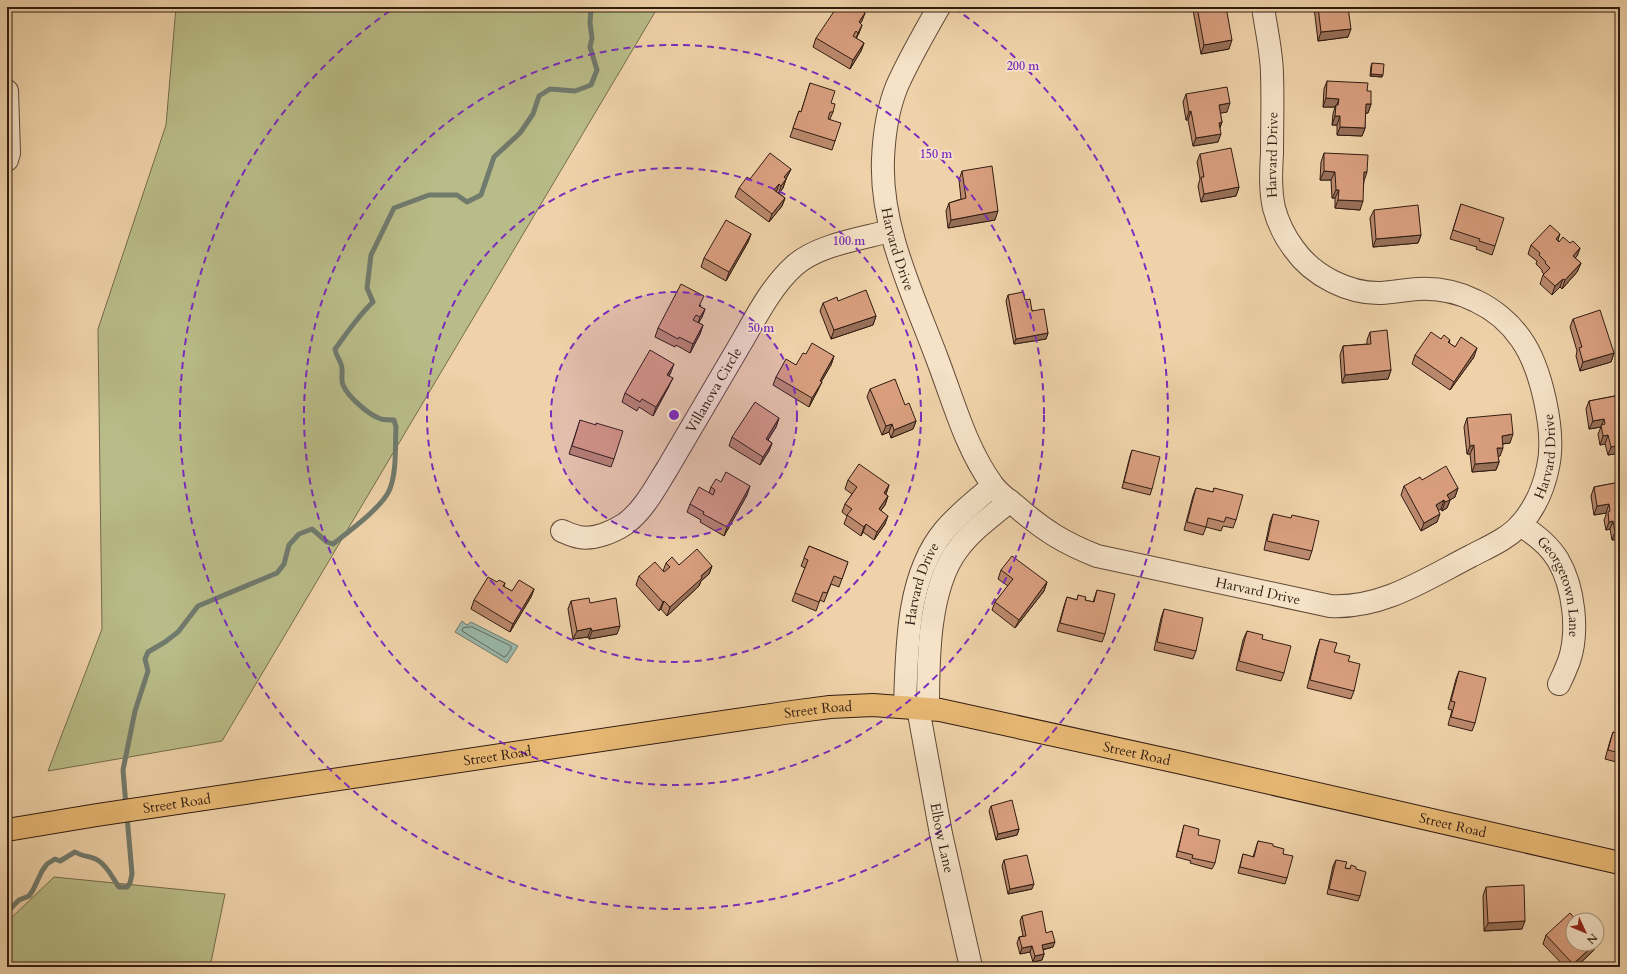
<svg xmlns="http://www.w3.org/2000/svg" width="1627" height="974" font-family="Cardo,serif">
  <rect width="100%" height="100%" fill="#efd2a9"/>
  <filter id="stains"><feTurbulence type="fractalNoise" baseFrequency=".005" numOctaves="4"/><feColorMatrix values="0 0 0 0 .2 0 0 0 0 .09 0 0 0 0 .02 0 0 0 .5 -.17"/></filter>
  <radialGradient id="worn" r=".72"><stop offset=".6" stop-color="#630" stop-opacity="0"/><stop offset="1" stop-color="#630" stop-opacity=".3"/></radialGradient>
  <!-- green -->
  <g fill="#b9bc88" stroke="#746c4c">
    <polygon points="176,7 658,7 222,741 48,771 102,629 98,329 166,125"/>
    <polygon points="54,877 225,894 210,967 7,967 7,922"/>
  </g>
  <!-- water -->
  <polygon fill="#9ab8aa" stroke="#707a6d" points="462,621 467,625 471,622 518,646 507,663 455,632"/>
  <g fill="none" stroke-linecap="round" stroke-linejoin="round">
    <!-- shore -->
    <polygon stroke="#656a5e" stroke-width="1" points="472,627 511,646 511,649 506,656 504,657 462,631 463,628"/>
    <!-- stream -->
    <g stroke="#707a6d" stroke-width="5">
      <path d="M126,806L123,770L135,711L148,671L145,659L148,652L165,642L178,632L198,606L277,573L284,564L289,545L299,534L312,529L327,542L333,544C348,532 381,508 389,491C397,474 395,445 396,427L394,420C390,420 385,420 381,419C369,415 348,397 343,385C340,378 344,370 341,364C339,358 336,356 335,349C347,333 358,316 373,302L367,288L371,255L394,208L429,195H457L467,202L481,195L494,157L520,133L533,114L539,96L550,89L575,91L591,85L597,70L590,47L592,38L590,23L591,7"/>
      <path d="M7,912L19,900L29,896L33,890L42,871L47,864L55,859L60,861L75,852C83,857 92,856 99,861C108,867 113,879 119,887H127L130,883L132,874L127,816"/>
    </g>
    <defs>
      <g id="minor">
        <path id="s1" d="M939,7C924,33 909,59 897,86C888,108 884,135 883,159C880,229 914,296 938,361C954,403 966,448 992,484C998,493 1008,500 1016,506C1043,530 1064,543 1097,556L1330,606C1382,609 1426,579 1471,556C1488,547 1508,539 1521,524C1535,508 1544,487 1548,467C1556,432 1541,367 1521,339C1510,323 1493,309 1476,301C1458,292 1437,288 1418,289C1406,290 1393,292 1381,293C1349,294 1313,276 1294,249C1285,237 1278,223 1274,208C1270,190 1271,171 1272,153C1272,127 1273,101 1272,75C1272,53 1266,29 1263,7"/>
        <polyline points="7,91 9,153 7,160"/>
        <path id="s2" d="M1520,525C1535,534 1549,545 1558,560C1574,587 1579,632 1569,661C1566,669 1563,676 1559,684"/>
        <path id="s3" d="M562,531C567,533 573,536 579,537C594,540 613,532 625,524C644,510 655,488 667,469C692,427 716,385 741,343C756,317 771,287 794,266C817,245 860,239 890,231"/>
        <path id="s4" d="M905,707C907,650 906,577 944,531C958,514 976,500 993,486"/>
        <path id="s5" d="M918,708L941,834L971,967"/>
        <path d="M928,709C928,661 928,588 958,549C972,530 992,516 1010,501"/>
      </g>
      <g id="major">
        <path id="s6" d="M7,830L97,815L784,713L830,707L873,705L940,710L1182,763L1620,863"/>
      </g>
    </defs>
    <!-- minor casing -->
    <use href="#minor" stroke="#604a37" stroke-width="24"/>
    <!-- major casing -->
    <use href="#major" stroke="#301c11" stroke-width="24"/>
    <!-- minor -->
    <use href="#minor" stroke="#f5e2c7" stroke-width="22"/>
    <!-- major -->
    <use href="#major" stroke="#e8b974" stroke-width="22"/>
  </g>
  <!-- wall -->
  <g fill="#ba886c" stroke="#301c11">
    <polygon points="1194,7 1226,7 1229,49 1201,54 1193,10"/>
    <polygon points="1314,7 1348,7 1348,37 1318,41"/>
    <polygon points="865,13 860,23 862,25 859,33 856,38 864,43 861,51 850,69 813,47 816,38"/>
    <polygon points="1372,63 1382,77 1370,76 1371,66"/>
    <polygon points="1327,81 1367,91 1371,104 1368,113 1365,113 1365,128 1362,136 1337,135 1337,125 1332,125 1333,114 1335,107 1323,107 1324,89"/>
    <polygon points="810,83 831,103 833,112 830,119 835,141 832,150 790,137 799,111 801,112"/>
    <polygon points="1186,94 1227,112 1220,113 1222,122 1220,128 1218,142 1193,146 1188,120 1186,120 1183,102"/>
    <polygon points="1324,153 1364,181 1360,210 1335,208 1335,198 1332,198 1331,180 1320,180 1321,162"/>
    <polygon points="1200,154 1239,187 1236,196 1201,202 1198,186 1200,179 1197,162"/>
    <polygon points="791,169 786,179 783,188 779,193 785,198 782,206 769,222 735,197 739,188 750,179"/>
    <polygon points="962,171 995,220 948,228 946,211 949,203 961,199 959,180"/>
    <polygon points="1461,204 1495,246 1492,255 1476,249 1477,247 1450,239"/>
    <polygon points="1374,210 1421,235 1418,243 1373,247 1370,218"/>
    <polygon points="751,234 748,242 726,281 701,267 704,258"/>
    <polygon points="1558,240 1559,242 1570,243 1580,248 1577,256 1575,258 1581,263 1577,272 1562,289 1560,287 1552,295 1540,284 1543,275 1544,274 1542,272 1542,270 1536,264 1537,261 1528,254 1531,245"/>
    <polygon points="1008,295 1025,300 1048,333 1046,339 1014,344 1006,301"/>
    <polygon points="838,301 876,316 873,325 831,339 820,311 823,303"/>
    <polygon points="701,305 700,307 705,309 702,317 698,323 703,325 700,334 690,353 676,345 675,347 655,337 658,328"/>
    <polygon points="1573,319 1614,353 1611,362 1580,371 1576,356 1577,351 1570,327"/>
    <polygon points="1370,332 1391,370 1388,379 1342,383 1340,355 1343,346 1367,344 1367,340"/>
    <polygon points="1441,339 1450,340 1449,343 1455,347 1474,357 1450,390 1412,364 1415,355"/>
    <polygon points="806,354 834,356 831,365 821,382 818,390 809,407 773,385 776,377 796,365"/>
    <polygon points="671,372 669,376 669,386 653,416 639,407 637,411 622,402 625,393"/>
    <polygon points="870,389 905,405 916,421 913,429 891,438 889,432 882,435 867,397"/>
    <polygon points="1620,395 1620,453 1608,455 1605,444 1600,445 1598,434 1601,427 1589,429 1586,409 1589,401"/>
    <polygon points="779,418 776,427 768,440 772,443 769,451 760,465 729,446 732,437"/>
    <polygon points="1467,418 1510,443 1503,444 1500,456 1498,456 1499,462 1496,470 1472,472 1470,454 1467,454 1464,427"/>
    <polygon points="580,420 614,459 611,467 569,454"/>
    <polygon points="1132,450 1152,489 1150,495 1122,488 1130,456"/>
    <polygon points="848,480 889,485 886,494 888,496 885,505 881,510 885,524 874,540 863,532 861,536 844,524 847,516 842,512 845,504 852,494 845,489"/>
    <polygon points="1422,480 1458,488 1455,497 1450,500 1447,508 1442,511 1441,509 1438,510 1437,522 1421,531 1401,495 1404,486"/>
    <polygon points="1620,482 1620,539 1612,540 1610,529 1606,530 1604,520 1606,515 1606,513 1594,515 1591,496 1594,487"/>
    <polygon points="711,487 747,495 724,536 700,522 701,520 687,512 690,504 709,493"/>
    <polygon points="1196,488 1213,492 1214,488 1236,520 1233,528 1223,526 1221,531 1206,527 1203,535 1184,530 1193,496"/>
    <polygon points="1273,514 1312,551 1309,560 1264,550 1270,522"/>
    <polygon points="809,546 848,562 839,587 831,584 824,602 820,600 816,611 792,601 805,568 801,566"/>
    <polygon points="1620,559 1620,582 1618,564"/>
    <polygon points="666,563 679,565 712,566 709,574 701,581 699,586 667,616 661,609 659,611 636,585 639,576 663,571"/>
    <polygon points="1001,570 1047,582 1044,591 1015,628 992,610 995,602 1008,586 998,579"/>
    <polygon points="497,582 505,583 504,587 512,591 534,589 531,597 510,632 471,609 474,600"/>
    <polygon points="1097,590 1105,634 1102,642 1057,631 1064,606 1067,597 1077,600 1078,595 1085,600 1093,602"/>
    <polygon points="571,601 590,603 617,634 589,639 588,637 573,639 568,609"/>
    <polygon points="1164,609 1196,651 1193,659 1154,650 1161,618"/>
    <polygon points="1247,631 1262,639 1284,673 1281,681 1236,670 1243,640"/>
    <polygon points="1320,639 1334,652 1348,661 1354,691 1351,699 1307,688 1317,648"/>
    <polygon points="1459,671 1475,723 1472,731 1448,725 1452,710 1448,709 1456,679"/>
    <polygon points="1620,720 1620,763 1605,759 1610,741 1613,732 1615,733"/>
    <polygon points="991,806 1019,829 1017,835 996,840 989,811"/>
    <polygon points="1184,825 1198,835 1215,863 1212,869 1190,863 1191,861 1176,857"/>
    <polygon points="1258,841 1273,846 1283,854 1287,878 1285,884 1238,873 1243,854 1253,857"/>
    <polygon points="1004,860 1032,889 1008,894 1002,866"/>
    <polygon points="1336,860 1345,868 1356,869 1360,896 1358,901 1327,894 1333,866"/>
    <polygon points="1486,887 1522,929 1484,931 1483,896"/>
    <polygon points="1022,916 1046,933 1053,947 1043,950 1044,954 1042,960 1033,962 1030,952 1020,954 1017,943 1019,937 1023,936 1020,921"/>
    <polygon points="1546,935 1594,950 1576,967 1565,967 1543,944"/>
  </g>
  <!-- shaded-wall -->
  <g fill="#976f58" stroke="#301c11">
    <polygon points="865,13 862,21 856,31 859,22"/>
    <polygon points="862,25 859,33 855,41 858,33"/>
    <polygon points="1351,29 1348,37 1318,41 1321,32"/>
    <polygon points="1232,40 1229,49 1201,54 1204,45"/>
    <polygon points="864,43 861,51 850,69 853,60"/>
    <polygon points="1371,74 1383,75 1382,77 1370,76"/>
    <polygon points="1326,98 1339,99 1336,107 1336,105 1335,107 1323,107"/>
    <polygon points="1230,103 1227,112 1216,114 1219,105"/>
    <polygon points="1366,104 1371,104 1368,113 1363,113"/>
    <polygon points="1191,111 1188,120 1186,120 1189,112"/>
    <polygon points="1335,116 1340,116 1337,125 1332,125"/>
    <polygon points="1222,122 1218,131 1219,123"/>
    <polygon points="1340,127 1365,128 1362,136 1337,135"/>
    <polygon points="1221,134 1218,142 1193,146 1196,138"/>
    <polygon points="791,169 787,177 781,186 784,177"/>
    <polygon points="1324,171 1335,172 1331,180 1320,180"/>
    <polygon points="1364,172 1367,172 1364,181 1361,181"/>
    <polygon points="786,179 783,188 778,195 781,186"/>
    <polygon points="779,184 776,193 774,190"/>
    <polygon points="1239,187 1236,196 1201,202 1204,194"/>
    <polygon points="1336,190 1339,190 1335,198 1332,198"/>
    <polygon points="785,198 782,206 769,222 772,214"/>
    <polygon points="1338,200 1363,201 1360,210 1335,208"/>
    <polygon points="998,211 995,220 948,228 951,220"/>
    <polygon points="751,234 748,242 726,281 729,272"/>
    <polygon points="1560,234 1557,243 1556,239"/>
    <polygon points="1421,235 1418,243 1373,247 1376,239"/>
    <polygon points="1580,248 1577,256 1570,264 1573,256"/>
    <polygon points="1581,263 1577,272 1562,289 1565,280"/>
    <polygon points="1563,279 1560,287 1552,295 1555,286"/>
    <polygon points="705,309 702,317 697,326 700,317"/>
    <polygon points="876,316 873,325 831,339 834,330"/>
    <polygon points="703,325 700,334 690,353 693,344"/>
    <polygon points="1048,333 1046,339 1014,344 1016,339"/>
    <polygon points="1477,348 1474,357 1450,390 1454,382"/>
    <polygon points="1614,353 1611,362 1580,371 1583,362"/>
    <polygon points="834,356 831,365 817,389 820,381"/>
    <polygon points="674,364 671,372 664,383 667,375"/>
    <polygon points="1391,370 1388,379 1342,383 1345,375"/>
    <polygon points="673,378 669,386 653,416 656,407"/>
    <polygon points="822,382 818,390 809,407 812,398"/>
    <polygon points="779,418 776,427 763,447 766,439"/>
    <polygon points="1604,419 1601,427 1589,429 1593,421"/>
    <polygon points="916,421 913,429 891,438 894,430"/>
    <polygon points="892,424 889,432 882,435 886,426"/>
    <polygon points="1513,434 1510,443 1499,444 1502,436"/>
    <polygon points="1608,435 1605,444 1600,445 1603,436"/>
    <polygon points="772,443 769,451 760,465 763,457"/>
    <polygon points="1474,445 1470,454 1467,454 1470,446"/>
    <polygon points="1620,445 1620,453 1608,455 1611,447"/>
    <polygon points="1497,448 1503,448 1500,456 1494,457"/>
    <polygon points="1499,462 1496,470 1472,472 1475,464"/>
    <polygon points="889,485 886,494 880,501 884,493"/>
    <polygon points="750,486 747,495 724,536 727,527"/>
    <polygon points="1458,488 1455,497 1450,500 1447,508 1442,511 1447,495"/>
    <polygon points="888,496 885,505 876,517 879,509"/>
    <polygon points="1444,500 1441,509 1432,514 1436,505"/>
    <polygon points="1609,504 1606,513 1594,515 1597,506"/>
    <polygon points="1440,514 1437,522 1421,531 1424,523"/>
    <polygon points="888,516 885,524 874,540 877,532"/>
    <polygon points="1613,521 1610,529 1606,530 1609,522"/>
    <polygon points="866,524 863,532 861,536 864,527"/>
    <polygon points="1620,531 1620,539 1612,540 1615,532"/>
    <polygon points="712,566 709,574 701,581 699,586 667,616 670,607 701,576"/>
    <polygon points="1047,582 1044,591 1015,628 1019,620"/>
    <polygon points="534,589 531,597 510,632 513,624"/>
    <polygon points="664,601 661,609 659,611 663,602"/>
    <polygon points="620,626 617,634 589,639 592,631"/>
    <polygon points="591,628 588,637 573,639 577,631"/>
    <polygon points="1019,829 1017,835 996,840 998,834"/>
    <polygon points="1034,884 1032,889 1008,894 1010,889"/>
    <polygon points="1525,921 1522,929 1484,931 1488,923"/>
    <polygon points="1055,942 1053,947 1040,950 1042,945"/>
    <polygon points="1595,944 1596,944 1594,950 1576,967 1572,967 1573,964"/>
    <polygon points="1032,946 1030,952 1020,954 1022,948"/>
    <polygon points="1044,954 1042,960 1033,962 1035,956"/>
  </g>
  <!-- building -->
  <g fill="#d89e7e" stroke="#301c11">
    <polygon points="837,7 856,7 865,13 859,22 862,25 858,33 856,31 853,36 864,43 853,60 816,38"/>
    <polygon points="1197,7 1226,7 1232,40 1204,45"/>
    <polygon points="1318,7 1348,7 1351,29 1321,32"/>
    <polygon points="1372,63 1384,64 1383,75 1371,74"/>
    <polygon points="1327,81 1368,83 1367,91 1371,91 1371,104 1366,104 1365,128 1340,127 1340,116 1335,116 1336,105 1338,105 1339,99 1326,98"/>
    <polygon points="810,83 835,91 831,103 835,104 833,112 830,112 828,119 841,123 835,141 793,128 799,111 801,112"/>
    <polygon points="1227,87 1230,103 1219,105 1222,122 1219,123 1221,134 1196,138 1191,111 1189,112 1186,94"/>
    <polygon points="1231,148 1239,187 1204,194 1201,177 1204,177 1200,154"/>
    <polygon points="770,153 791,169 784,177 786,179 781,186 779,184 774,190 785,198 772,214 739,188 747,177 750,179"/>
    <polygon points="1324,153 1368,155 1367,172 1364,172 1363,201 1338,200 1339,190 1336,190 1335,172 1324,171"/>
    <polygon points="992,166 998,211 951,220 949,203 966,198 962,171"/>
    <polygon points="1461,204 1504,218 1495,246 1479,241 1480,239 1453,230"/>
    <polygon points="1418,205 1421,235 1376,239 1374,210"/>
    <polygon points="726,220 751,234 729,272 704,258"/>
    <polygon points="1550,225 1560,234 1556,239 1559,242 1563,237 1570,243 1573,241 1580,248 1573,256 1581,263 1565,280 1563,279 1555,286 1543,275 1550,268 1545,263 1546,262 1539,255 1540,253 1531,245"/>
    <polygon points="681,284 704,296 699,306 705,309 700,317 696,315 693,320 703,325 693,344 679,337 678,339 658,328"/>
    <polygon points="866,290 876,316 834,330 823,303 837,297 838,301"/>
    <polygon points="1023,292 1025,300 1030,299 1032,311 1044,309 1048,333 1016,339 1008,295"/>
    <polygon points="1600,310 1614,353 1583,362 1579,348 1582,347 1573,319"/>
    <polygon points="1387,330 1391,370 1345,375 1343,346 1371,344 1370,332"/>
    <polygon points="1431,332 1441,339 1444,335 1450,340 1448,342 1455,347 1461,337 1477,348 1454,382 1415,355"/>
    <polygon points="812,343 834,356 820,381 822,382 812,398 776,377 786,359 796,365 803,353 806,354"/>
    <polygon points="650,350 674,364 667,375 673,378 656,407 642,399 640,402 625,393"/>
    <polygon points="895,379 905,405 909,403 916,421 894,430 892,424 886,426 870,389"/>
    <polygon points="1620,395 1620,445 1611,447 1608,435 1603,436 1601,425 1605,424 1604,419 1593,421 1589,401"/>
    <polygon points="755,402 779,418 766,439 772,443 763,457 732,437"/>
    <polygon points="1511,414 1513,434 1502,436 1503,448 1497,448 1499,462 1475,464 1474,445 1470,446 1467,418"/>
    <polygon points="580,420 596,425 596,423 623,431 614,459 572,446"/>
    <polygon points="1132,450 1160,457 1152,489 1124,482"/>
    <polygon points="859,464 889,485 884,493 888,496 879,509 888,516 877,532 866,524 864,527 847,515 852,509 845,504 857,487 848,480"/>
    <polygon points="1446,466 1458,488 1447,495 1450,500 1445,502 1444,500 1436,505 1440,514 1424,523 1404,486 1420,477 1422,480"/>
    <polygon points="726,472 750,486 727,527 703,514 704,512 690,504 699,487 713,495 715,490 711,487 716,479 721,482"/>
    <polygon points="1620,482 1620,531 1615,532 1613,521 1609,522 1608,512 1610,511 1609,504 1597,506 1594,487"/>
    <polygon points="1196,488 1213,492 1214,488 1243,495 1236,520 1226,517 1224,522 1208,518 1206,527 1187,522"/>
    <polygon points="1273,514 1291,518 1292,515 1319,521 1312,551 1267,541"/>
    <polygon points="809,546 848,562 842,579 834,576 827,593 823,592 819,602 795,593 808,560 804,558"/>
    <polygon points="697,549 712,566 701,576 702,578 670,607 664,601 663,602 639,576 655,562 664,572 670,567 666,563 672,557 679,565"/>
    <polygon points="1012,556 1047,582 1019,620 995,602 1013,579 1001,570"/>
    <polygon points="488,577 497,582 499,580 505,583 503,586 512,591 519,580 534,589 513,624 474,600"/>
    <polygon points="1097,590 1115,594 1105,634 1060,623 1067,597 1077,600 1078,595 1086,597 1085,600 1094,602"/>
    <polygon points="589,598 590,603 616,598 620,626 592,631 591,628 577,631 571,601"/>
    <polygon points="1164,609 1203,618 1196,651 1157,642"/>
    <polygon points="1247,631 1263,635 1262,639 1291,646 1284,673 1239,661"/>
    <polygon points="1320,639 1337,643 1334,652 1350,656 1348,661 1360,664 1354,691 1310,680"/>
    <polygon points="1459,671 1486,678 1475,723 1451,717 1455,702 1451,701"/>
    <polygon points="1620,720 1620,753 1608,750 1613,732 1616,733"/>
    <polygon points="1012,800 1019,829 998,834 991,806"/>
    <polygon points="1184,825 1199,829 1198,835 1220,840 1215,863 1192,858 1193,855 1178,851"/>
    <polygon points="1258,841 1273,844 1273,846 1284,849 1283,854 1293,856 1287,878 1240,867 1243,854 1254,857"/>
    <polygon points="1027,855 1034,884 1010,889 1004,860"/>
    <polygon points="1336,860 1347,862 1345,868 1350,869 1351,865 1356,867 1356,869 1366,872 1360,896 1329,889"/>
    <polygon points="1524,885 1525,921 1488,923 1486,887"/>
    <polygon points="1042,911 1046,933 1052,931 1055,942 1042,945 1044,954 1035,956 1032,946 1022,948 1019,937 1026,936 1022,916"/>
    <polygon points="1570,913 1576,920 1573,920 1573,944 1595,944 1573,964 1546,935"/>
  </g>
  <!-- distance rings -->
  <circle cx="674" cy="415" r="123" fill="#7b2cbf" fill-opacity=".12"/>
  <g fill="none" stroke="#7b2cbf" stroke-width="2" stroke-dasharray="7 5">
    <circle cx="674" cy="415" r="123"/>
    <circle cx="674" cy="415" r="247"/>
    <circle cx="674" cy="415" r="370"/>
    <path d="M954 8A494 494 0 1 1 394 8"/>
  </g>
  <g text-anchor="middle" dominant-baseline="central" stroke-width="3.5" stroke-linejoin="round" paint-order="stroke">
    <!-- street labels -->
    <g font-size="14" fill="#301c11" stroke="#f5e2c7">
      <text stroke="none"><textPath href="#s1" startOffset="1642">Harvard Drive</textPath></text>
      <text stroke="none"><textPath href="#s1" startOffset="256">Harvard Drive</textPath></text>
      <text stroke="none"><textPath href="#s3" startOffset="228">Villanova Circle</textPath></text>
      <text stroke="none"><textPath href="#s1" startOffset="1162">Harvard Drive</textPath></text>
      <text stroke="none"><textPath href="#s4" startOffset="125">Harvard Drive</textPath></text>
      <text stroke="none"><textPath href="#s2" startOffset="78">Georgetown Lane</textPath></text>
      <text stroke="none"><textPath href="#s1" startOffset="803">Harvard Drive</textPath></text>
      <text stroke="none"><textPath href="#s6" startOffset="820">Street Road</textPath></text>
      <text stroke="none"><textPath href="#s6" startOffset="1144">Street Road</textPath></text>
      <text stroke="none"><textPath href="#s6" startOffset="496">Street Road</textPath></text>
      <text stroke="none"><textPath href="#s6" startOffset="172">Street Road</textPath></text>
      <text stroke="none"><textPath href="#s6" startOffset="1468">Street Road</textPath></text>
      <text stroke="none"><textPath href="#s5" startOffset="132">Elbow Lane</textPath></text>
    </g>
  </g>
  <circle cx="674" cy="415" r="6" fill="#7b2cbf" stroke="#f5e2c7" stroke-width="2"/>
  <g font-size="12" text-anchor="middle" font-weight="bold" fill="#7b2cbf" stroke="#f5e2c7" stroke-width="3.5" stroke-linejoin="round" paint-order="stroke">
    <text x="1023" y="70">200 m</text>
    <text x="936" y="158">150 m</text>
    <text x="849" y="245">100 m</text>
    <text x="761" y="332">50 m</text>
  </g>
  <!-- margin -->
  <rect width="1627" height="974" fill="none" stroke="#efd2a9" stroke-width="24"/>
  <rect x="8" y="8" width="1611" height="958" fill="none" stroke="#301c11" stroke-width="2"/>
  <rect x="12" y="12" width="1603" height="950" fill="none" stroke="#301c11"/>
  <!-- north arrow -->
  <g transform="translate(1585 932) rotate(134)"><circle r="19" fill="#f5e2c7" stroke="#a6937e"/>
  <path d="M0-3L7 15L0 10L-7 15Z" fill="#8f2418"/>
  <text y="-6" font-size="11" font-weight="bold" text-anchor="middle" fill="#301c11">N</text>
  </g>
  <rect width="100%" height="100%" filter="url(#stains)"/>
  <rect width="100%" height="100%" fill="url(#worn)"/>
</svg>
